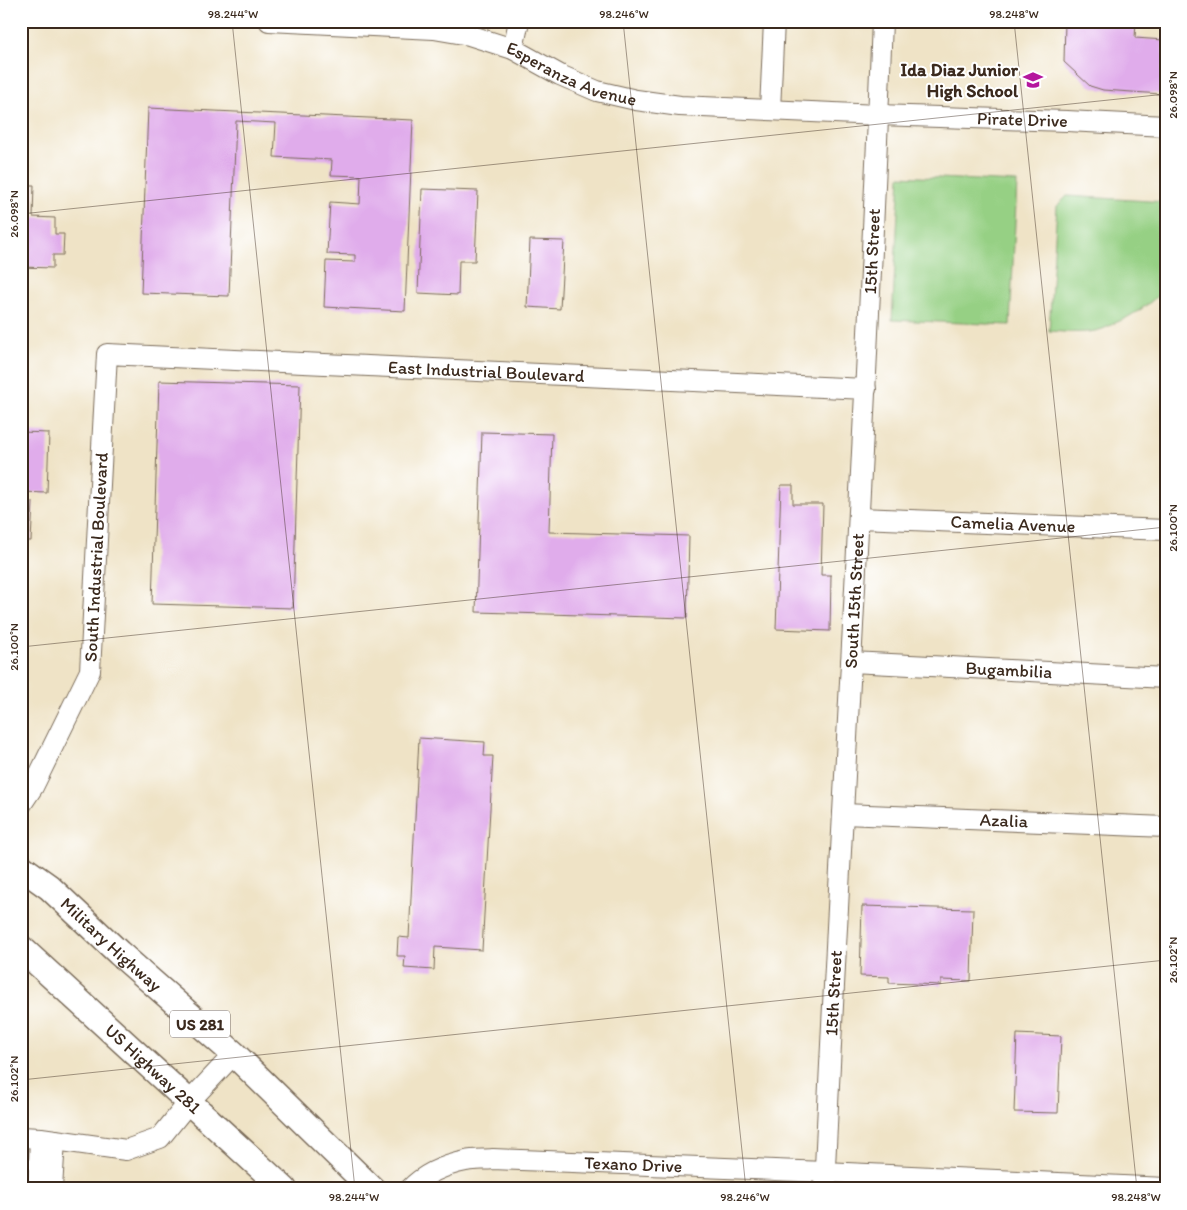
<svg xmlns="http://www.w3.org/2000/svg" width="1187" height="1210" font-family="Itim,sans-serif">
  <rect width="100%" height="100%" fill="#fff"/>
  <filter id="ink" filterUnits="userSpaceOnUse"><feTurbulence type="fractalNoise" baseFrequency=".02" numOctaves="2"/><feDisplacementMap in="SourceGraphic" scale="10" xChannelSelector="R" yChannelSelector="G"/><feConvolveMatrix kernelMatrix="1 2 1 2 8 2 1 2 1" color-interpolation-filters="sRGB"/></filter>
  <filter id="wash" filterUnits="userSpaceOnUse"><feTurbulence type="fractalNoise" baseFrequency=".0096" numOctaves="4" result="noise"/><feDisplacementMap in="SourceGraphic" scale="20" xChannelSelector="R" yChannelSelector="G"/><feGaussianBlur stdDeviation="1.12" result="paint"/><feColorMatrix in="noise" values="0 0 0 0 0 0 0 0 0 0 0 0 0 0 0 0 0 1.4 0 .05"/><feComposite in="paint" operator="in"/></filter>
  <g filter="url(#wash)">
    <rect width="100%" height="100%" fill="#efe3c6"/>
    <!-- grass -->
    <g fill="#96d084" stroke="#687d51">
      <polygon points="900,176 1017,182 1010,325 892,320"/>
      <path d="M1067,196L1166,202V286C1152,304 1134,315 1113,324C1109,326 1104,329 1099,330C1086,334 1063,332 1049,331L1057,206Z"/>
    </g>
    <g id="blocks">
      <!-- building -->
      <g fill="#e0aceb">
        <polygon points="1065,21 1136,21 1135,38 1164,40 1163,54 1166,54 1166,66 1162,66 1161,94 1103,90 1090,86 1064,62"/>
        <polygon points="148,108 413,120 405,311 324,307 326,261 355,262 355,255 327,254 330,202 360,204 361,176 331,175 332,160 274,157 276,123 236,121 229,296 141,293"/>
        <polygon points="21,185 34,185 33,217 55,218 55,234 64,234 63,255 53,255 53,268 21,267"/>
        <polygon points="422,189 478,191 475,261 459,261 458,295 418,293"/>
        <polygon points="530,240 564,241 560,309 527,307"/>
        <polygon points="159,381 300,385 293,608 152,604"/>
        <polygon points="21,432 49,433 47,493 21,492"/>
        <polygon points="482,432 552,434 549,532 689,536 687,618 476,612"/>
        <polygon points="781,485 793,485 793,504 823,504 821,575 831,575 830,631 776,629"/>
        <polygon points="21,502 33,502 31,541 21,541"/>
        <polygon points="419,738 485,742 484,756 493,756 482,950 435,947 434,970 404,968 405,956 397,956 398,937 409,938"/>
        <polygon points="862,906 973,909 971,981 941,980 941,985 889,983 889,977 860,976"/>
        <polygon points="1017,1034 1061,1036 1058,1113 1014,1112"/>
      </g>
    </g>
  </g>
  <g filter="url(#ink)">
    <use href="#blocks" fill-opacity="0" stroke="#7a6b59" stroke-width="1"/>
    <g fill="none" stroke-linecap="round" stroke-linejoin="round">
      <defs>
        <g id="minor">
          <path id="s1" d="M269,21L434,29L469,35L513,49L560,75L597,91L636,100L680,106L878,115L1067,121L1166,126"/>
          <polyline points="513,49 519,21"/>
          <polyline points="770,110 774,21"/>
          <path id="s2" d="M859,518L1166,530"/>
          <path id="s3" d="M851,662L1166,678"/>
          <path id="s4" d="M21,805L33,787L90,671L107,354L866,389"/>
          <path id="s5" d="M843,814L1166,827"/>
          <polyline points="21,1137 41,1138 126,1150 160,1138 189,1102 234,1054"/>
          <polyline points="38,1189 40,1138"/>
          <polyline points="52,1189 55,1140"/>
          <path id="s6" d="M410,1189C424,1174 446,1165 466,1161C474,1159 484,1160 493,1159L825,1172L1166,1188"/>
          <path id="s7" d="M824,1189C842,799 867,411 882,21"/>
        </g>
        <g id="major">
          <path id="s8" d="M21,867L49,887L119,953L234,1054L372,1189"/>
          <path id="s9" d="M21,948L284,1189"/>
        </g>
      </defs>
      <!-- minor casing -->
      <use href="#minor" stroke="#7a6b59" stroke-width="22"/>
      <!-- major casing -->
      <use href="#major" stroke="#7a6b59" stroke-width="28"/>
      <!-- minor -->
      <use href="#minor" stroke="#fff" stroke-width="20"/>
      <!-- major -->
      <use href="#major" stroke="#fff" stroke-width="25"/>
    </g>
  </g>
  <!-- ticks -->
  <path fill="none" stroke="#3b2a1e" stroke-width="1" stroke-opacity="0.45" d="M232,21L355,1189M623,21L746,1189M1014,21L1137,1189M21,214L1166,94M21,647L1166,527M21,1080L1166,960"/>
  <!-- icons -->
  <defs>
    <symbol id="school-bare" viewBox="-9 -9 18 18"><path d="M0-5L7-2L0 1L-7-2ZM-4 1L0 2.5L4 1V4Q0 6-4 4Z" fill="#b5179e" stroke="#fff" stroke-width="2.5" paint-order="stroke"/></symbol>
  </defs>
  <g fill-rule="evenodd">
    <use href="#school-bare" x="1019" y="66" width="28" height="28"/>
  </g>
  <g text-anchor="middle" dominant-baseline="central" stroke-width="4" stroke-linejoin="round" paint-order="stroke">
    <!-- shield labels -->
    <rect fill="#fff" stroke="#766a62" stroke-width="1" x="170" y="1010.5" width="60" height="27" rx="4"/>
    <g font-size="16" font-weight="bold" fill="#3b2a1e">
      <text x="200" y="1024">US 281</text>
    </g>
    <!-- poi labels -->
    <g font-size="18" font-weight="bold" fill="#3b2a1e" stroke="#fff" text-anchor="end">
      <text x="1018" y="70">Ida Diaz Junior<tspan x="1018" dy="21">High School</tspan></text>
    </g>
    <!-- street labels -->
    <g font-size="18" fill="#3b2a1e" stroke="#fff">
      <text stroke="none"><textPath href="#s1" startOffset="311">Esperanza Avenue</textPath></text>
      <text stroke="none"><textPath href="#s1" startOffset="768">Pirate Drive</textPath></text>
      <text stroke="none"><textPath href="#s7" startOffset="939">15th Street</textPath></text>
      <text stroke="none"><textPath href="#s4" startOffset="848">East Industrial Boulevard</textPath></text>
      <text stroke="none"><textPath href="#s2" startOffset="154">Camelia Avenue</textPath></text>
      <text stroke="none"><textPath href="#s4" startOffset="265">South Industrial Boulevard</textPath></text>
      <text stroke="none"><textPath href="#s7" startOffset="589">South 15th Street</textPath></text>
      <text stroke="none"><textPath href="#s3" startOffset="158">Bugambilia</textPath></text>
      <text stroke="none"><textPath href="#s5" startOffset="161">Azalia</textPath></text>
      <text stroke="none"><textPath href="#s8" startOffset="119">Military Highway</textPath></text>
      <text stroke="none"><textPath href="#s7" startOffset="196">15th Street</textPath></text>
      <text stroke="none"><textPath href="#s9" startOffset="179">US Highway 281</textPath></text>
      <text stroke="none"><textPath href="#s6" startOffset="231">Texano Drive</textPath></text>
    </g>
  </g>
  <!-- margin -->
  <rect width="1187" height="1210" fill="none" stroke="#fff" stroke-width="55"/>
  <rect x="28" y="28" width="1132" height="1154" fill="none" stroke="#3b2a1e" stroke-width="2"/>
  <g font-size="12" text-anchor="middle" fill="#3b2a1e">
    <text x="233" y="18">98.244°W</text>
    <text x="624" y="18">98.246°W</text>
    <text x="1014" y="18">98.248°W</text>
    <text transform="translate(1173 95) rotate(-90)" y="4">26.098°N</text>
    <text transform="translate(14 214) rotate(-90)" y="4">26.098°N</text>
    <text transform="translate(1173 528) rotate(-90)" y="4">26.100°N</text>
    <text transform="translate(14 647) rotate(-90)" y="4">26.100°N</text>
    <text transform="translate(1173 960) rotate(-90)" y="4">26.102°N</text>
    <text transform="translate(14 1079) rotate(-90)" y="4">26.102°N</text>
    <text x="354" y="1201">98.244°W</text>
    <text x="745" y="1201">98.246°W</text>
    <text x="1136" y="1201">98.248°W</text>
  </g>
</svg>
